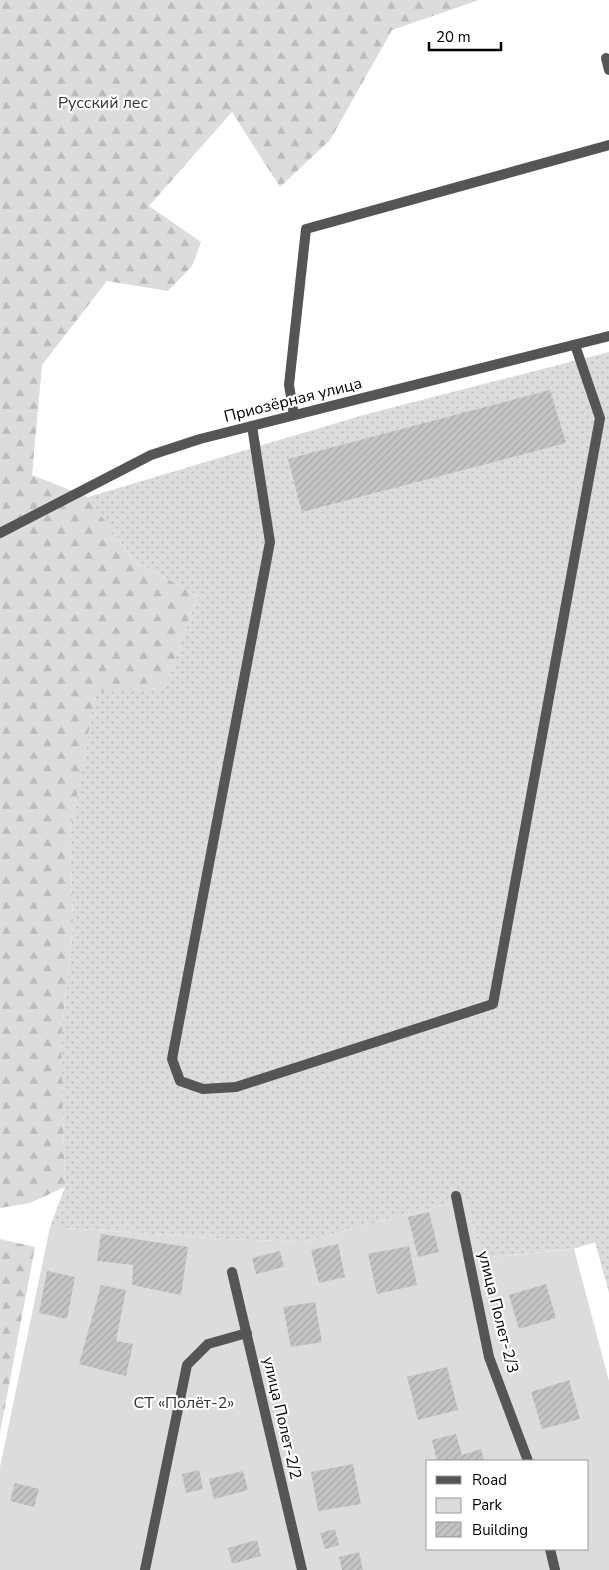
<svg xmlns="http://www.w3.org/2000/svg" width="609" height="1570" font-family="'Nunito Sans',sans-serif">
  <defs>
    <pattern id="grass-dots" width="8" height="8" patternUnits="userSpaceOnUse" patternTransform="scale(1.25)"><rect width="8" height="8" fill="#dcdcdc"/><path d="M2 2h.1M6 6h.1" fill="none" stroke="#bbb" stroke-width="1.8" stroke-linecap="round"/></pattern>
    <pattern id="forest-firs" width="22" height="20" patternUnits="userSpaceOnUse" patternTransform="scale(1.25)"><rect width="22" height="20" fill="#dcdcdc"/><path d="M5 1l3.5 6h-7zM16 11l3.5 6h-7z" fill="#bbb"/></pattern>
    <pattern id="building-hatch" width="6" height="6" patternUnits="userSpaceOnUse" patternTransform="scale(1.25)"><rect width="6" height="6" fill="#c4c4c4"/><path d="M-1 1l2-2M0 6l6-6M5 7l2-2" fill="none" stroke="#a7a7a7"/></pattern>
  </defs>
  <rect width="100%" height="100%" fill="#fff"/>
  <!-- grass -->
  <polygon fill="url(#grass-dots)" points="609,352 609,1293 595,1242 573,1249 481,1258 466,1199 303,1242 226,1239 50,1227 65,1187 61,1039 73,926 70,832 96,691 164,688 198,596 133,560 88,497 367,414"/>
  <!-- forest -->
  <g fill="url(#forest-firs)">
    <polygon points="0,0 479,0 392,30 330,140 280,187 232,112 149,206 201,242 192,266 168,291 107,281 42,365 32,475 88,497 133,560 198,596 164,688 96,692 70,832 73,926 61,1039 65,1187 30,1203 0,1208"/>
    <polygon points="0,1239 35,1247 0,1433"/>
  </g>
  <!-- green -->
  <path fill="#dcdcdc" fill-rule="evenodd" d="M466,1199L481,1258L574,1249L609,1381V1570H0V1467L50,1227L226,1239L303,1242ZM428,1461H588V1549H428Z"/>
  <!-- building -->
  <g fill="url(#building-hatch)">
    <polygon points="550,390 566,443 302,512 288,459"/>
    <polygon points="429,1212 439,1252 418,1257 408,1217"/>
    <polygon points="101,1234 188,1247 181,1295 132,1285 133,1265 97,1261"/>
    <polygon points="338,1244 345,1277 319,1283 311,1250"/>
    <polygon points="409,1246 417,1285 377,1294 368,1254"/>
    <polygon points="280,1251 284,1267 256,1274 252,1258"/>
    <polygon points="47,1271 75,1277 67,1319 39,1313"/>
    <polygon points="546,1284 556,1318 519,1329 509,1295"/>
    <polygon points="101,1285 126,1290 116,1341 133,1344 126,1376 79,1364"/>
    <polygon points="315,1302 322,1342 291,1347 283,1307"/>
    <polygon points="447,1367 458,1410 418,1420 407,1377"/>
    <polygon points="569,1380 580,1419 542,1429 531,1392"/>
    <polygon points="456,1434 462,1455 481,1449 484,1461 437,1461 432,1440"/>
    <polygon points="353,1464 361,1504 318,1511 311,1472"/>
    <polygon points="199,1470 203,1489 186,1493 182,1474"/>
    <polygon points="243,1471 248,1490 214,1499 209,1479"/>
    <polygon points="15,1483 39,1489 34,1507 10,1501"/>
    <polygon points="335,1529 339,1545 325,1549 320,1533"/>
    <polygon points="257,1540 261,1556 232,1564 228,1548"/>
    <polygon points="359,1552 363,1570 342,1570 339,1557"/>
  </g>
  <g fill="none" stroke-linecap="round" stroke-linejoin="round">
    <!-- service -->
    <polyline stroke="#555" stroke-width="10" points="145,1570 187,1365 208,1344 247,1333"/>
    <!-- minor -->
    <g stroke="#555" stroke-width="10">
      <polyline points="606,58 609,70"/>
      <polyline points="294,415 289,385 306,229 609,145"/>
      <polyline points="252,426 270,542 172,1059 180,1081 203,1089 236,1087 493,1004 600,418 575,345"/>
      <polyline points="0,533 151,455 200,439 609,336"/>
      <polyline points="456,1196 489,1357 528,1461"/>
      <polyline points="232,1272 302,1570"/>
      <polyline points="550,1549 555,1570"/>
    </g>
  </g>
  <g text-anchor="middle" dominant-baseline="central" stroke-width="4.5" stroke-linejoin="round" paint-order="stroke">
    <!-- park labels -->
    <g font-size="16" fill="#333" stroke="#fff">
      <text x="103" y="103">Русский лес</text>
      <text x="184" y="1403">СТ «Полёт-2»</text>
    </g>
    <!-- street labels -->
    <g font-size="16" fill="#000" stroke="#fff">
      <text transform="translate(293 400) rotate(-14)">Приозёрная улица</text>
      <text transform="translate(498 1312) rotate(76)">улица Полет-2/3</text>
      <text transform="translate(282 1418) rotate(77)">улица Полет-2/2</text>
    </g>
  </g>
  <!-- legend -->
  <rect x="426" y="1460" width="162" height="90" fill="#ffffff" stroke="#999999"/>
  <rect x="436" y="1476" width="25" height="8" fill="#555555" stroke="#999999"/>
  <text x="472" y="1485" font-size="15" fill="#000000">Road</text>
  <rect x="436" y="1498" width="25" height="15" fill="#dcdcdc" stroke="#999999"/>
  <text x="472" y="1510" font-size="15" fill="#000000">Park</text>
  <rect x="436" y="1522" width="25" height="15" fill="url(#building-hatch)" stroke="#999999"/>
  <text x="472" y="1535" font-size="15" fill="#000000">Building</text>
  <!-- scale -->
  <path d="M429 42v8h72v-8" fill="none" stroke="#000000" stroke-width="2.5"/>
  <text x="436" y="42" font-size="15" fill="#000000" stroke="#ffffff" stroke-width="4" paint-order="stroke">20 m</text>
</svg>
